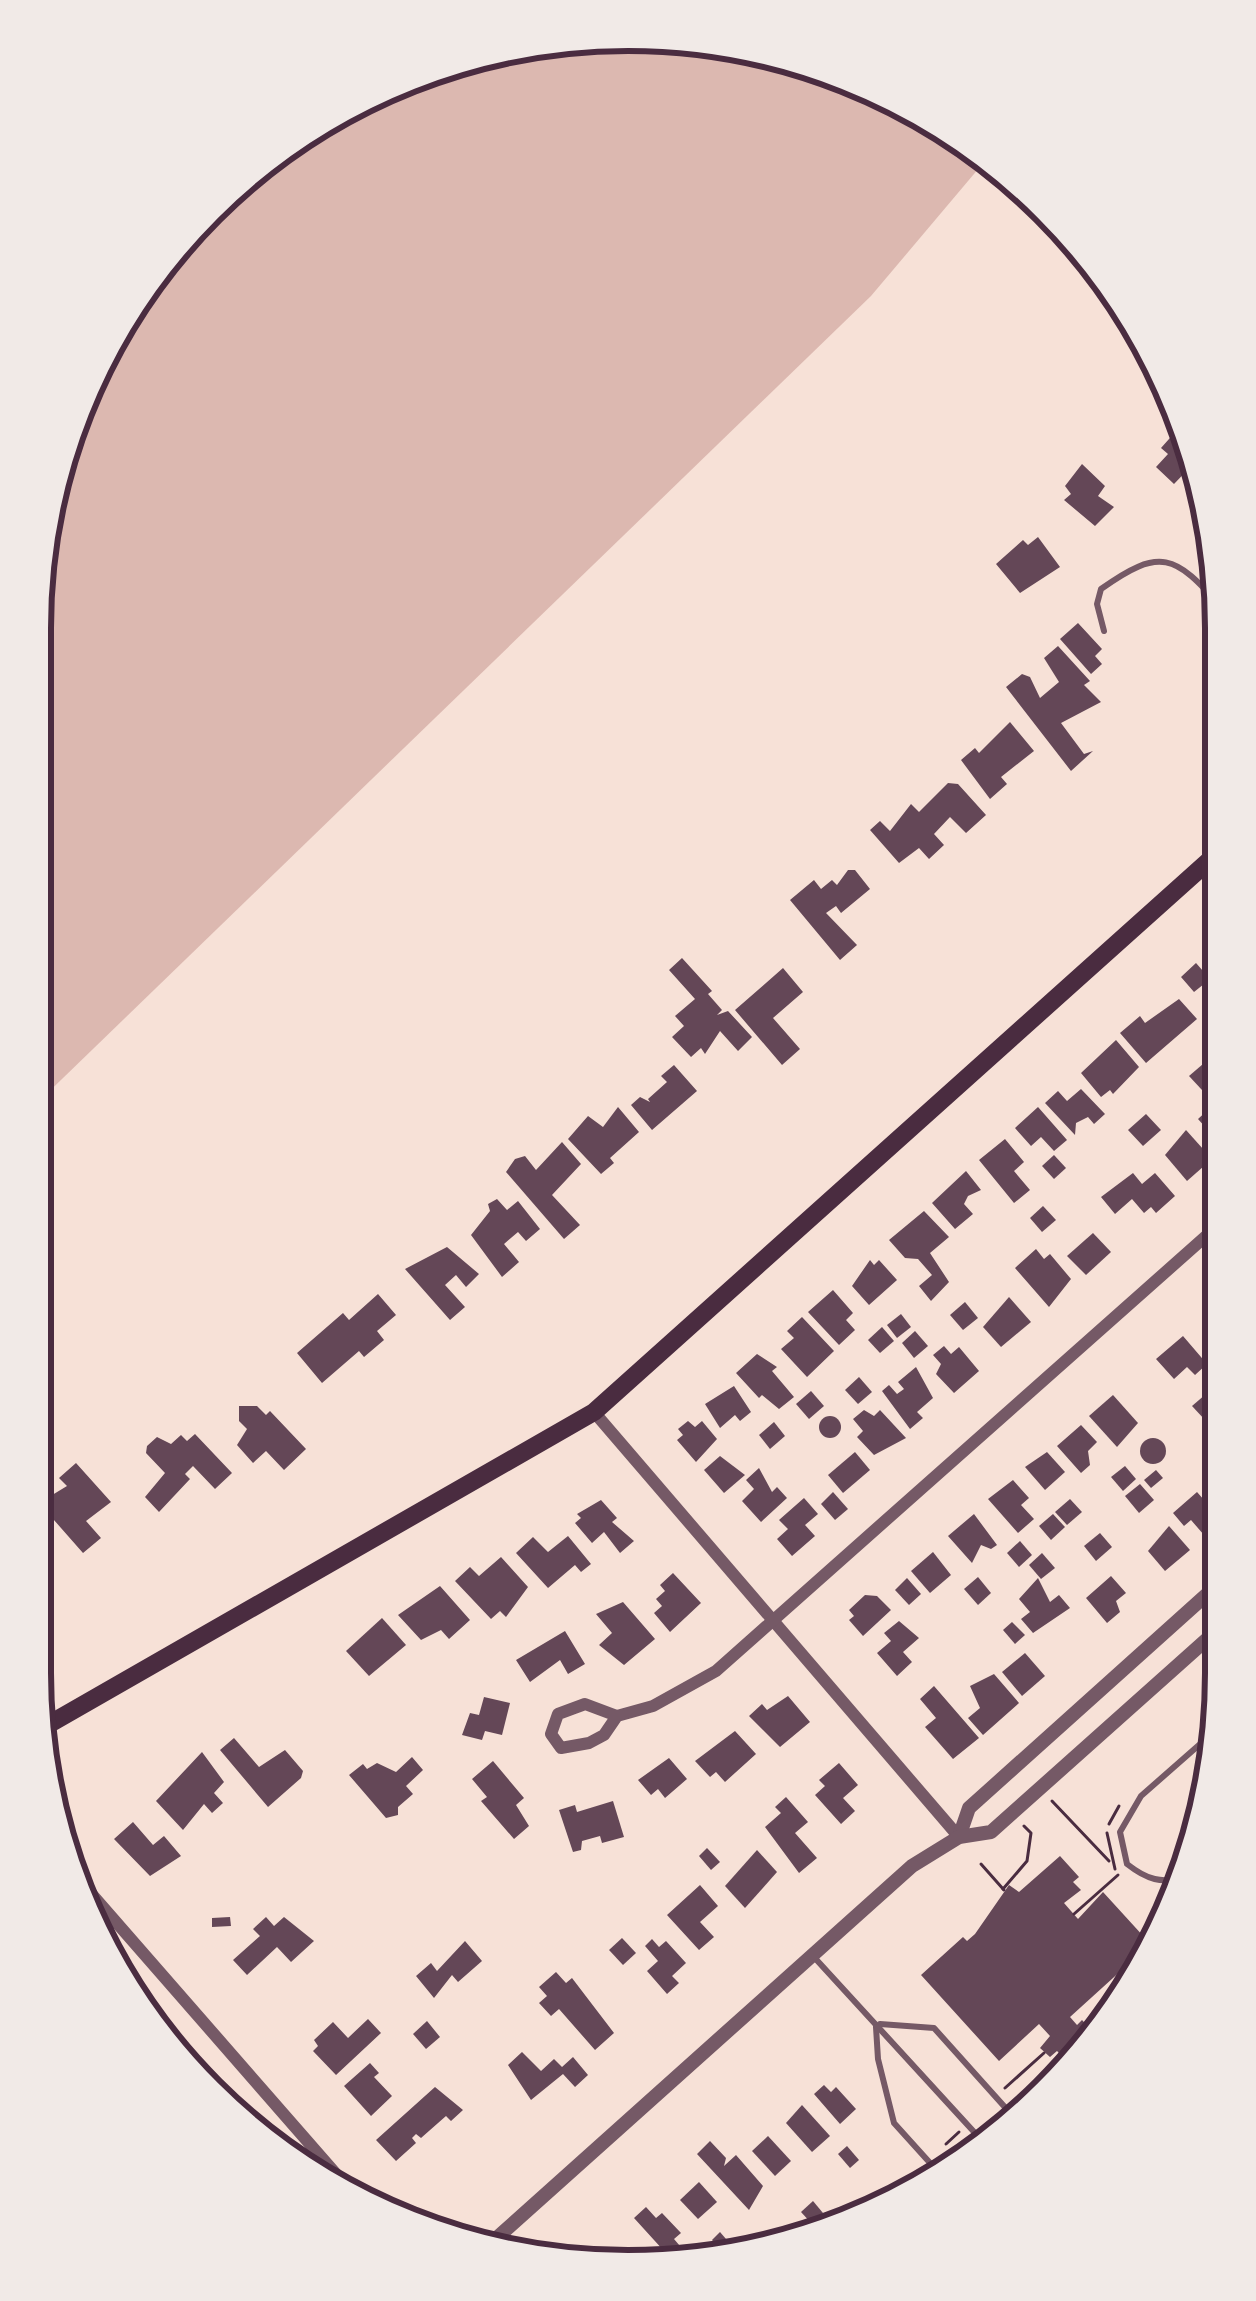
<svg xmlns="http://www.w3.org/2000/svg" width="1256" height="2301" font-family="'Golos Text',sans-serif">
  <rect width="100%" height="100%" fill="#f7e1d7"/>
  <!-- water -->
  <polygon fill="#dcb8b0" points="705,35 926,110 990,155 871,296 31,1109 31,590 51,473 110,330 263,154 473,51"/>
  <!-- building -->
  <g fill="#644757">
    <polygon points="1190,427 1201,463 1197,460 1174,484 1156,467 1168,454 1161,448 1177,430 1183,435"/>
    <polygon points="1082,464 1105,486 1098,496 1114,507 1095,526 1064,500 1071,494 1065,486"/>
    <polygon points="1038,537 1060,567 1020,593 996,564 1023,540 1028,545"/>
    <polygon points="1078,623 1102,649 1095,656 1102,664 1091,674 1060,639"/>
    <polygon points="1058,646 1090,681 1084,685 1101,702 1061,723 1084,754 1093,751 1071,771 1006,687 1022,674 1030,677 1040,698 1059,682 1044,658"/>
    <polygon points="1010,722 1034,751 1001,777 1007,784 990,799 961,760 975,748 979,753"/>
    <polygon points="948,783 958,784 986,815 966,833 950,817 934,834 944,845 929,859 919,848 899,863 870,830 880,821 890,831 911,804 919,812"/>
    <polygon points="848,870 855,870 870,889 841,913 836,906 826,913 857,945 840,960 790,900 814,880 821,889 832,880 837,885"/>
    <polygon points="1222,954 1222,985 1214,992 1204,984 1194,992 1181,977 1196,963 1203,971"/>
    <polygon points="682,958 712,991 708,994 722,1010 717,1015 728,1011 752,1037 738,1051 720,1031 705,1054 701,1048 691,1057 672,1037 684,1026 675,1016 695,999 669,970"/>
    <polygon points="783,968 803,992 773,1018 800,1049 782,1065 735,1010"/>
    <polygon points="1179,999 1197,1019 1146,1063 1120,1033 1140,1016 1145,1023"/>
    <polygon points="1116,1040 1139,1067 1113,1094 1110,1090 1101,1097 1081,1073"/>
    <polygon points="1221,1049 1223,1072 1219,1075 1207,1061"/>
    <polygon points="1203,1064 1216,1078 1202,1090 1189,1076"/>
    <polygon points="674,1065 697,1091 652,1130 631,1105 640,1097 650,1102 648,1099 667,1082 661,1076"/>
    <polygon points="1081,1089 1105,1114 1094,1124 1088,1117 1076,1123 1075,1135 1045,1103 1058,1091 1067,1101"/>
    <polygon points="618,1107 639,1132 610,1158 614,1163 601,1174 568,1139 588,1116 603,1127"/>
    <polygon points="1038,1107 1067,1140 1054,1151 1041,1137 1031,1146 1015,1128"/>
    <polygon points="1210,1108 1217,1116 1223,1111 1223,1147 1198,1119"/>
    <polygon points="1146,1114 1161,1130 1143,1146 1128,1130"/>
    <polygon points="1186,1130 1212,1159 1187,1181 1165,1155"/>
    <polygon points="1005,1139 1024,1162 1014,1171 1030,1190 1014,1203 979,1160"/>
    <polygon points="562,1142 581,1164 552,1195 580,1225 564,1239 506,1172 515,1159 525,1156 536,1170"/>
    <polygon points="1054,1155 1066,1168 1054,1179 1042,1166"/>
    <polygon points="966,1171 981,1190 968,1196 964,1204 973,1214 955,1229 932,1203"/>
    <polygon points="1133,1173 1142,1184 1155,1173 1175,1196 1156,1213 1151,1207 1144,1213 1132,1199 1115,1214 1101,1197"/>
    <polygon points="497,1199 507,1210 518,1201 540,1229 526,1241 518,1232 504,1244 519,1262 502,1277 471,1235 490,1211 488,1204"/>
    <polygon points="1043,1206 1056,1220 1042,1232 1030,1218"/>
    <polygon points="924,1211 949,1237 930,1253 949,1282 931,1301 919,1286 932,1275 918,1259 905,1258 889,1240"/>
    <polygon points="1093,1233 1111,1252 1086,1275 1067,1256"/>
    <polygon points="447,1247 479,1274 466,1287 456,1275 445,1285 465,1307 450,1320 405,1269"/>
    <polygon points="1036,1249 1044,1259 1050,1254 1071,1279 1049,1307 1015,1268"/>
    <polygon points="870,1260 874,1265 879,1260 897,1280 869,1305 852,1286"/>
    <polygon points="833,1290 853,1313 846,1320 855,1330 839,1345 808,1312"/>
    <polygon points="378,1294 396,1315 377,1331 384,1340 364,1357 359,1351 322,1383 297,1353 343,1313 349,1320"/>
    <polygon points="1009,1297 1031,1322 1001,1347 983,1327"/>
    <polygon points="965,1302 978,1318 963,1330 950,1315"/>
    <polygon points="901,1314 911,1327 897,1338 887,1325"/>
    <polygon points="802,1317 834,1351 807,1377 781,1349 794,1338 787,1331"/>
    <polygon points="882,1327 894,1341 880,1353 868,1340"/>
    <polygon points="915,1331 928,1346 914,1358 902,1343"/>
    <polygon points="1183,1336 1207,1364 1195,1375 1187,1367 1174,1379 1156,1359"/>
    <polygon points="944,1346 951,1354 959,1347 979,1371 954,1393 936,1374 941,1364 933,1355"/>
    <polygon points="757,1354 777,1367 772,1371 794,1397 779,1409 762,1395 759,1398 736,1373"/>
    <polygon points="916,1367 933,1398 917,1412 923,1418 910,1429 882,1391 889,1385 897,1394 904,1389 898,1382"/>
    <polygon points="859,1377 872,1392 858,1404 845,1390"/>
    <polygon points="734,1386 751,1412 740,1421 735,1415 720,1428 705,1404"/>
    <polygon points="1213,1388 1224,1403 1205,1420 1192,1406"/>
    <polygon points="811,1391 824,1406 809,1419 796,1404"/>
    <polygon points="1113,1395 1138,1423 1117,1447 1089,1416"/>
    <polygon points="239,1406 257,1406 266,1415 270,1411 306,1449 284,1470 266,1451 253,1463 237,1445 247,1429 239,1421"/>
    <polygon points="1224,1409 1224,1437 1221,1439 1208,1423"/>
    <polygon points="864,1410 874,1416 880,1410 906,1438 874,1455 857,1437 863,1431 853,1419"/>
    <circle cx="830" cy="1427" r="11"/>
    <polygon points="688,1421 695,1427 702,1421 717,1439 696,1462 677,1440 683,1435 678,1429"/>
    <polygon points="774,1422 785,1436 770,1449 759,1435"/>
    <polygon points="1081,1425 1097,1442 1088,1451 1090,1465 1081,1473 1057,1446"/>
    <polygon points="195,1434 232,1473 215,1489 193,1466 185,1474 190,1479 159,1512 145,1497 165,1473 146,1453 147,1446 157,1437 171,1444 181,1435 187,1441"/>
    <circle cx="1153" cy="1451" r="13"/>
    <polygon points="855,1452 870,1470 843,1493 828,1475"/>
    <polygon points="1047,1452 1065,1472 1045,1490 1025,1467"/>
    <polygon points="720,1456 745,1475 724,1493 704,1470"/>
    <polygon points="76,1463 111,1502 86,1521 101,1538 83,1553 39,1503 67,1486 59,1478"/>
    <polygon points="1125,1466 1136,1479 1123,1491 1111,1477"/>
    <polygon points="759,1468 772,1492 777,1487 787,1498 761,1522 742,1501 754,1489 746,1480"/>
    <polygon points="1156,1470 1163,1478 1151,1488 1144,1480"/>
    <polygon points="1013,1480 1029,1498 1021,1505 1034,1519 1018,1533 988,1499"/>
    <polygon points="1224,1481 1224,1507 1211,1492"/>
    <polygon points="1140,1484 1154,1500 1139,1513 1125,1496"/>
    <polygon points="833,1492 848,1509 835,1520 821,1504"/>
    <polygon points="1197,1492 1219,1517 1204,1535 1191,1520 1184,1526 1173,1513"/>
    <polygon points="804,1498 818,1514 805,1525 815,1536 792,1556 777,1539 788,1529 779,1520"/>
    <polygon points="1070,1499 1082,1512 1067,1525 1055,1512"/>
    <polygon points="601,1500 617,1518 612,1522 634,1541 620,1553 604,1532 592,1543 575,1523 581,1518 577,1514"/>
    <polygon points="974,1514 997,1545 991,1549 981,1545 972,1563 948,1536"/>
    <polygon points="1053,1514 1065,1527 1051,1540 1039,1526"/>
    <polygon points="1169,1526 1190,1550 1165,1571 1148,1551"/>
    <polygon points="1100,1533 1112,1547 1096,1561 1084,1546"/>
    <polygon points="568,1536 591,1564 581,1572 575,1565 548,1588 516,1553 533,1537 548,1552"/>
    <polygon points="1020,1541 1032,1555 1019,1567 1007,1553"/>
    <polygon points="933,1552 951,1575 930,1593 911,1571"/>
    <polygon points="1042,1553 1055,1568 1041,1579 1029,1565"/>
    <polygon points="501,1557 528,1587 506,1617 500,1611 491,1619 455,1581 470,1567 479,1576"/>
    <polygon points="673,1573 701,1603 670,1632 654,1613 662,1606 656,1599 665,1591 660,1585"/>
    <polygon points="1111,1576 1126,1593 1116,1601 1120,1612 1107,1623 1086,1598"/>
    <polygon points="978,1577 991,1593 978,1605 964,1589"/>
    <polygon points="907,1578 921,1594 909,1605 895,1590"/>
    <polygon points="1038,1578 1050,1602 1059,1595 1070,1608 1033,1633 1021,1619 1030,1612 1019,1599"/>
    <polygon points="440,1586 470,1620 449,1639 441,1630 421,1640 398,1615"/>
    <polygon points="865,1595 877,1596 891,1610 863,1636 849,1620 854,1616 849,1610"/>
    <polygon points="623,1602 655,1639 624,1665 599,1645 612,1633 596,1614"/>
    <polygon points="382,1618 406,1645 369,1676 346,1651"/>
    <polygon points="899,1621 919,1638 903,1652 912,1662 897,1676 877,1653 891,1641 884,1633"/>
    <polygon points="1012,1622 1025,1635 1015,1644 1003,1630"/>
    <polygon points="565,1631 585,1664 568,1674 560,1660 530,1682 516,1660"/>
    <polygon points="1025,1653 1045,1676 1022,1696 1002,1672"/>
    <polygon points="994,1674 1019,1703 983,1735 968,1718 980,1708 970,1686"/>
    <polygon points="934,1686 979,1738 953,1759 925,1727 936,1718 920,1699"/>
    <polygon points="788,1696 810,1722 780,1747 749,1716 762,1704 767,1710"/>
    <polygon points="484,1697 510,1703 502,1735 485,1731 482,1740 462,1735 470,1713 479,1715"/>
    <polygon points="735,1731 756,1754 725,1782 716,1772 710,1777 695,1761"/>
    <polygon points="234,1738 259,1767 285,1750 303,1771 301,1778 268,1807 220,1750"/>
    <polygon points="202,1752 224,1782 214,1793 223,1803 212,1813 204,1804 183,1830 156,1801"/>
    <polygon points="412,1757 423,1770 406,1786 413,1794 398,1807 398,1815 386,1818 349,1775 363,1764 367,1769 377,1763 396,1772"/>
    <polygon points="669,1758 687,1779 665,1798 658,1789 651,1795 638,1780"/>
    <polygon points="493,1761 524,1798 516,1805 529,1826 514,1839 481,1801 487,1797 472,1779"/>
    <polygon points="839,1763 858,1785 843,1798 855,1811 841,1824 815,1795 825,1786 819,1780"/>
    <polygon points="786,1797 808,1822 795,1833 817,1858 799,1873 765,1827 781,1813 775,1807"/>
    <polygon points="613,1801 624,1837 602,1843 600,1836 582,1841 581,1850 573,1852 559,1810 575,1805 577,1812"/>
    <polygon points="133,1822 153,1845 164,1836 181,1856 150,1876 114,1839"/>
    <polygon points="707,1848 720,1862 711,1870 699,1856"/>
    <polygon points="757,1850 777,1872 745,1908 725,1886"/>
    <polygon points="1060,1856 1079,1877 1073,1882 1081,1890 1064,1903 1078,1919 1103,1892 1155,1949 1149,1966 1134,1979 1124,1968 1070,2017 1077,2025 1082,2020 1095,2034 1034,2108 1025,2098 1066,2060 1057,2051 1050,2057 1040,2048 1050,2036 1039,2024 999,2061 921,1975 963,1937 967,1941 975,1934 1009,1885 1019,1892"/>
    <polygon points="700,1885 718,1906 700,1922 714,1937 699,1950 667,1915"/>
    <polygon points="230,1917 231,1926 212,1927 212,1918"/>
    <polygon points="266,1917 274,1926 284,1917 314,1941 291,1962 277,1947 247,1975 233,1960 260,1936 253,1929"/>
    <polygon points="622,1938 636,1953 623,1965 609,1950"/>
    <polygon points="652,1939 659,1947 666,1941 686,1963 672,1976 679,1983 667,1994 647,1971 658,1961 645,1946"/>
    <polygon points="465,1941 482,1961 458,1982 452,1975 434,1998 416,1976 431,1963 437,1971"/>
    <polygon points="556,1972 566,1983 572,1978 614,2033 595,2050 559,2009 551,2016 539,2003 547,1996 539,1987"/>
    <polygon points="368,2019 381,2033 336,2075 313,2051 318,2046 314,2040 333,2022 348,2038"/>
    <polygon points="427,2021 440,2037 426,2049 413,2034"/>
    <polygon points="522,2052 541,2071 554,2059 562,2067 573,2057 588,2075 575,2087 563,2074 531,2100 508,2065"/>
    <polygon points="370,2063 379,2073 374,2077 392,2096 371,2116 344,2086"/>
    <polygon points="824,2085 831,2092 836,2087 856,2109 840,2124 814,2094"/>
    <polygon points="435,2087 463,2110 451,2121 446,2116 421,2138 416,2134 412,2138 416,2143 396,2161 376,2140"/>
    <polygon points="802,2105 830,2136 812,2152 786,2123"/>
    <polygon points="768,2136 791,2161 775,2176 752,2151"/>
    <polygon points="710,2141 726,2158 724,2166 736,2155 763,2186 749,2210 697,2154"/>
    <polygon points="847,2146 859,2160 850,2168 838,2154"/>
    <polygon points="699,2182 717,2202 698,2219 680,2200"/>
    <polygon points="813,2201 823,2213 812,2224 801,2212"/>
    <polygon points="646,2207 656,2218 662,2213 681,2233 674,2239 685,2252 674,2262 634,2218"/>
    <polygon points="720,2232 738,2253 726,2256 712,2240"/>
  </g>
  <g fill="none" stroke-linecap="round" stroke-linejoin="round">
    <!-- path -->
    <g stroke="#4a2c40" stroke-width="3">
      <polyline points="1052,1801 1109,1861"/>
      <polyline points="1109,1824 1119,1806"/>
      <polyline points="1107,1833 1115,1869"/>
      <polyline points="981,1864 1004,1890"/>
      <polyline points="1003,1889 1027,1861 1031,1833 1024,1826"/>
      <polyline points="1074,1914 1118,1875"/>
      <polyline points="1005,2088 1044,2053"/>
      <polyline points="946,2144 959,2132"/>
    </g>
    <!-- service -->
    <g stroke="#755966" stroke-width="6">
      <path d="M1104,631L1097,604L1101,589C1160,547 1175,554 1221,607"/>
      <polyline points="1218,1751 1207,1738 1223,1725"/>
      <path d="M1186,1876C1162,1885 1146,1879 1127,1864L1120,1832L1141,1796L1207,1738"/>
      <polyline points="813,1956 986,2145"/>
      <polyline points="880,2024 934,2028 1020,2124"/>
      <polyline points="876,2027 878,2059 894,2123 940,2174"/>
    </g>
    <!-- minor -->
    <g stroke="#755966" stroke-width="12">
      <polyline points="594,1412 959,1837"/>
      <polyline points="617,1716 585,1704 558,1714 551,1734 561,1748 589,1743 604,1735 617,1716 653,1706 716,1671 1223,1221"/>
      <polyline points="61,1859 357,2198"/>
    </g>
    <!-- tertiary -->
    <g stroke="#755966" stroke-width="14">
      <polyline points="959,1837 969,1808 1224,1579"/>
      <polyline points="481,2252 912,1866 959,1837 991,1832 1224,1624"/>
    </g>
    <!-- primary -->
    <polyline stroke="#4a2c40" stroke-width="18" points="39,1730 594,1412 1222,849"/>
  </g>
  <!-- crop -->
  <path d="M0 0H1256V2301H0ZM628 51H628A577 577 0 0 1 1205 628V1673A577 577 0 0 1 628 2250H628A577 577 0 0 1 51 1673V628A577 577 0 0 1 628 51Z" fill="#f1eae7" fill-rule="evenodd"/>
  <path fill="none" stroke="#4a2c40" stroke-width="6" d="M628 51H628A577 577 0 0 1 1205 628V1673A577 577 0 0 1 628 2250H628A577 577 0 0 1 51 1673V628A577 577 0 0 1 628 51Z"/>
</svg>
